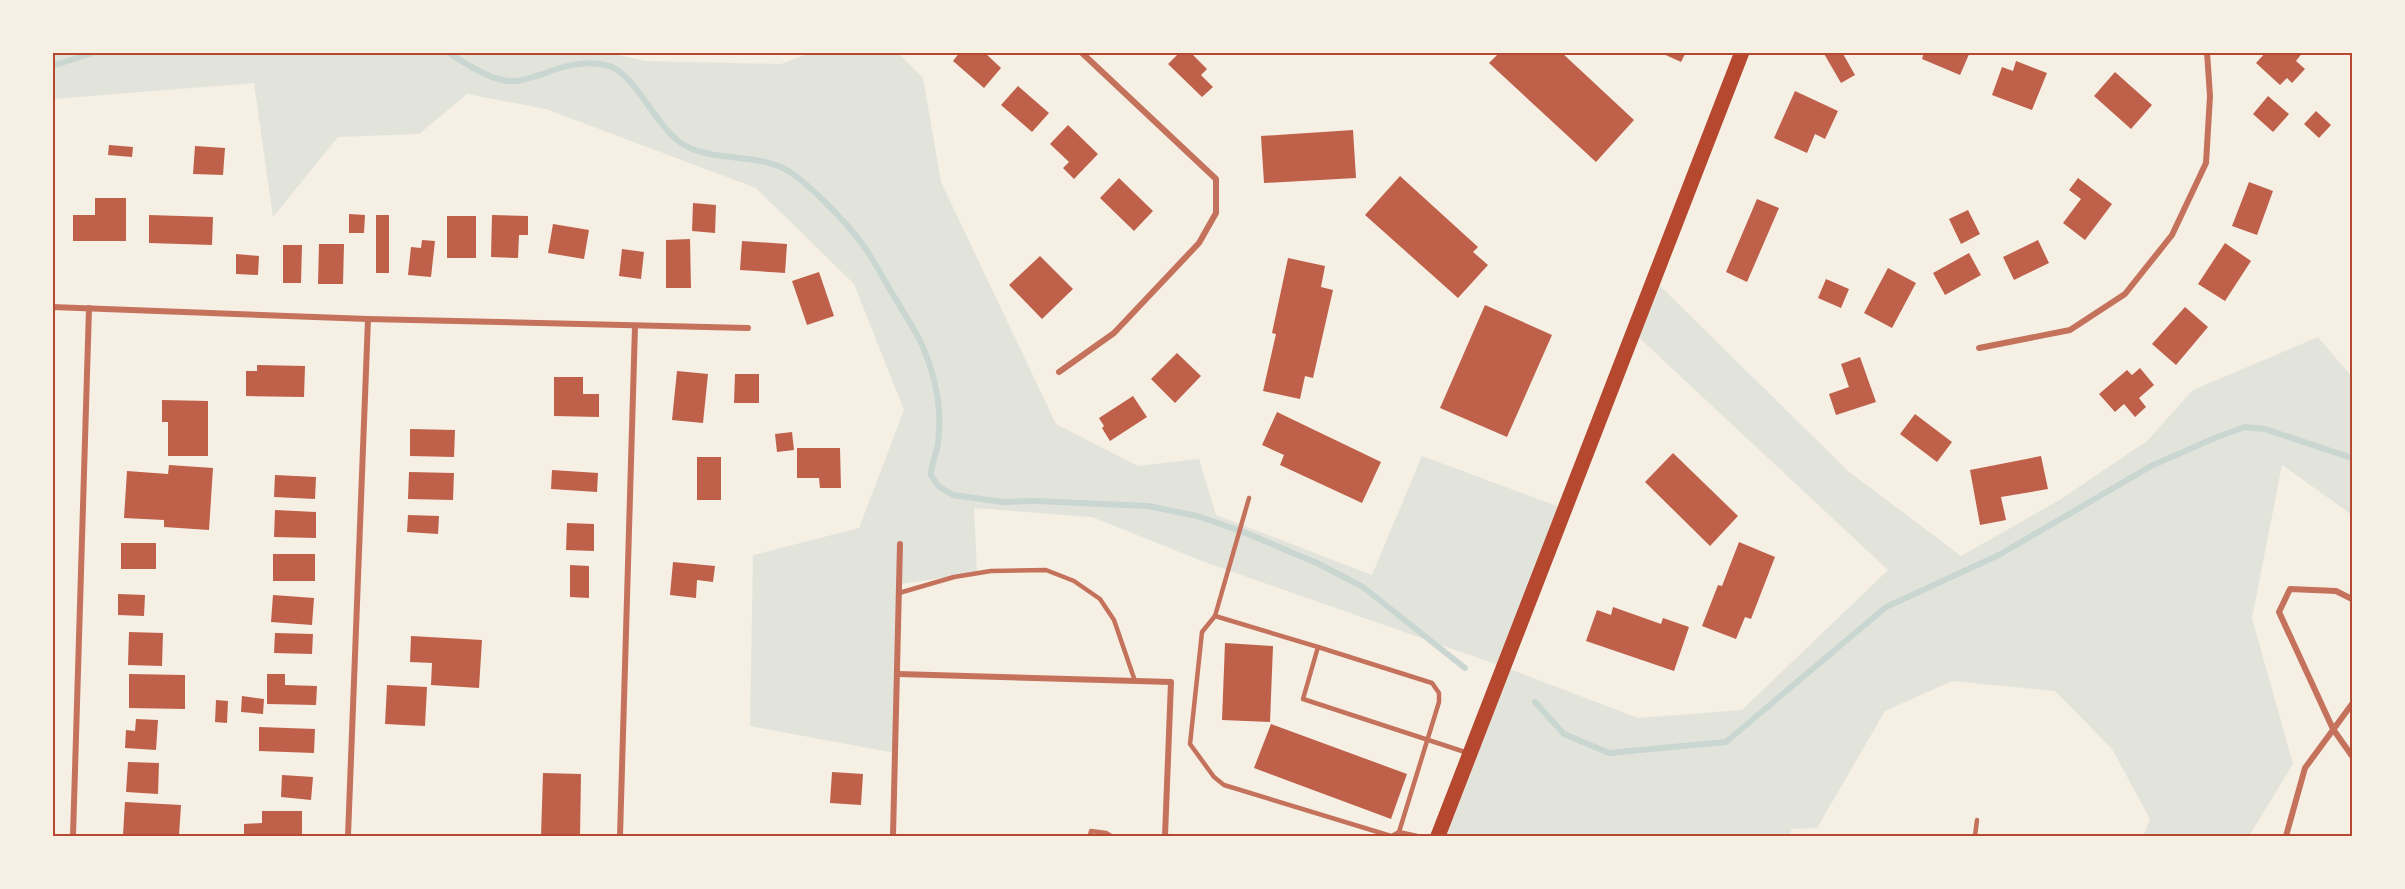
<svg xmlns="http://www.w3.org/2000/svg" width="2405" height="889" font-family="'IBM Plex Sans',sans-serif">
  <rect width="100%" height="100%" fill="#f6efe4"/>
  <!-- green -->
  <polygon fill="#e2e4dc" points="606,52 645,61 781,64 810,53 898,53 923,78 941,182 1056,424 1138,466 1199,459 1216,515 1372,575 1422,456 1565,509 1504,667 1638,718 1742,710 1888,570 1634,333 1654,280 1848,471 1961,556 2061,499 2147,441 2193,390 2318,337 2352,377 2352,518 2348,512 2282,465 2252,618 2293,764 2249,836 2143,836 2150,819 2112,749 2055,691 1952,681 1885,711 1817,828 1792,829 1789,836 1438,836 1504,667 1207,563 1092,517 974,508 977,573 900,584 895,753 750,726 753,555 859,528 904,410 854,284 756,188 546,109 467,94 419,134 338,137 273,217 254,83 53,99 53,53"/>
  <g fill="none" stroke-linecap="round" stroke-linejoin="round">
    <!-- stream -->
    <g stroke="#c9d6d2" stroke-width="6">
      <path d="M448,52C463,63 491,80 509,81C520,82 529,78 540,75C561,67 582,60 606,65C635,71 656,129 684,145C714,162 754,153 785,169C808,182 847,223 863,245C876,263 886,284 898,303C906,317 917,332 923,347C931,366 938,391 939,412C940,422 939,434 938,444C936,455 931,465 931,475L938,486L953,495L1003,502L1035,501L1148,506L1197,516L1241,531L1317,563L1363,587L1465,668"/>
      <polyline points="52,66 95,52"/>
      <polyline points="1535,702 1564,734 1609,753 1726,742 1886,607 1999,555 2151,466 2217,437 2245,427 2265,429 2352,458"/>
    </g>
  </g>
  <!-- building -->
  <g fill="#bf614a">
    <polygon points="960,52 984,52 1001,68 984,88 953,61"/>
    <polygon points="1180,52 1190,52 1207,69 1201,75 1213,87 1202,97 1168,64"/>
    <polygon points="1500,52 1561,52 1634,120 1596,162 1489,63"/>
    <polygon points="1659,52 1686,52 1681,62"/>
    <polygon points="1823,52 1842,52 1855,75 1841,83"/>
    <polygon points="1924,52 1970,52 1960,75 1922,59"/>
    <polygon points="2266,52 2303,52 2296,61 2305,69 2292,83 2287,78 2280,85 2256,63"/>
    <polygon points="2016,61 2047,73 2032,110 1992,95 2002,67 2013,71"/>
    <polygon points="2115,72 2152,105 2131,129 2094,96"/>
    <polygon points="1018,86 1049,113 1032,132 1001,105"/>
    <polygon points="1795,91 1838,111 1825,139 1815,134 1807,153 1774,138"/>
    <polygon points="2268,96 2289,114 2273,132 2253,114"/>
    <polygon points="2316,111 2331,125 2319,138 2304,124"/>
    <polygon points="1068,125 1098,154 1074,179 1063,168 1069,162 1050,144"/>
    <polygon points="1353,130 1356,178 1264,183 1261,136"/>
    <polygon points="109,145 133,147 132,157 108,155"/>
    <polygon points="195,146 225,148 223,175 193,174"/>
    <polygon points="1400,176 1478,247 1473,252 1488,265 1458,298 1365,215"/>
    <polygon points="1119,178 1153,211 1134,231 1100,198"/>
    <polygon points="2078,178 2112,204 2085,240 2063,223 2081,199 2069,190"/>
    <polygon points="2249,182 2273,191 2257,235 2232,226"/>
    <polygon points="95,198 126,198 126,241 73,241 73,215 95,215"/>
    <polygon points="1757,199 1779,208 1747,282 1726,272"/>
    <polygon points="693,203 716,205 715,233 692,231"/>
    <polygon points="1968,210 1980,234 1961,244 1949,219"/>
    <polygon points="349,214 365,215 364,233 349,233"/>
    <polygon points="149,215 213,217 212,245 149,243"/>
    <rect x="376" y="215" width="13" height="58"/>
    <polygon points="492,215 528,216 528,235 519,235 518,258 491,257"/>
    <rect x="447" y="216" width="29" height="42"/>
    <polygon points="553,224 589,230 584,259 548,253"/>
    <polygon points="690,239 691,288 666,288 666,240"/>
    <polygon points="422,240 435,241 431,277 408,275 411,247 421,248"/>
    <polygon points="2038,240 2049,263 2014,280 2003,257"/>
    <polygon points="742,241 787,244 785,273 740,270"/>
    <polygon points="2225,243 2251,261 2225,301 2198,284"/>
    <polygon points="319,244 344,244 343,284 318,284"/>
    <polygon points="283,245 302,245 301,283 283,283"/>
    <polygon points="622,249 644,252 641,279 619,276"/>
    <polygon points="1969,253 1981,275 1945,295 1933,273"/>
    <polygon points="236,254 259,256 258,275 236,274"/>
    <polygon points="1040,256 1073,289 1042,319 1009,285"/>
    <polygon points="1288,258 1325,266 1321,287 1333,290 1313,378 1305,376 1300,399 1263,391 1276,334 1272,333"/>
    <polygon points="1888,268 1916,283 1892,328 1864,313"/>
    <polygon points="819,272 834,316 807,325 792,281"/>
    <polygon points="1826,279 1849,289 1841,308 1818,298"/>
    <polygon points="1485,305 1552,335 1507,437 1440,408"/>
    <polygon points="2185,307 2208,327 2176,365 2152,344"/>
    <polygon points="1177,353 1201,376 1175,403 1151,379"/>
    <polygon points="1860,357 1876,402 1836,415 1829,394 1849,387 1841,364"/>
    <polygon points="257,365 305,366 304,397 246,396 246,371 257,371"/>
    <polygon points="2140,368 2154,385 2139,398 2146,407 2135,417 2124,404 2115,412 2099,394 2127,370 2132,375"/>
    <polygon points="677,371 708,374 703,423 672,420"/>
    <polygon points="735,374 759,374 759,403 734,403"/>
    <polygon points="554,377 583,377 583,394 599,394 599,417 554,416"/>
    <polygon points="1133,396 1147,417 1110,441 1102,428 1104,426 1099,418"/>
    <polygon points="162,400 208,401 208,456 168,456 168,422 162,422"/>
    <polygon points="1277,412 1381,462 1362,503 1280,465 1284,455 1262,445"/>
    <polygon points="1915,414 1952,442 1937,462 1900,434"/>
    <polygon points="410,429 455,430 454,457 410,456"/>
    <polygon points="792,432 794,450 777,452 775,434"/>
    <polygon points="797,448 840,448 841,488 820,488 819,478 797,478"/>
    <polygon points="1673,453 1738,516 1710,546 1645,482"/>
    <polygon points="2041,456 2048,489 2001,497 2006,520 1980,525 1970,470"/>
    <rect x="697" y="457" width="24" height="43"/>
    <polygon points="169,465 213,468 209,530 164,527 164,520 124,518 127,471 168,474"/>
    <polygon points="552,470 598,473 597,492 551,489"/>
    <polygon points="409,472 454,473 453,500 408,499"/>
    <polygon points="275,475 316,477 315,499 274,497"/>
    <polygon points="275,510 316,512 316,538 274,537"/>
    <polygon points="408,515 439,516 438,534 407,532"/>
    <polygon points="567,523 594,524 594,551 566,550"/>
    <polygon points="1739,542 1775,557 1751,619 1745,617 1736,639 1702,626 1718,585 1722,586"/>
    <rect x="121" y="543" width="35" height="26"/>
    <rect x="273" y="554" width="42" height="27"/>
    <polygon points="673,562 715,566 713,582 697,580 696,598 670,595"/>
    <polygon points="570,565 589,566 589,598 570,597"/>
    <polygon points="118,594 145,595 144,616 118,615"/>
    <polygon points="273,595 314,598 312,625 271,622"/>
    <polygon points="1613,607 1661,624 1663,618 1689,627 1674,671 1586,641 1597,610 1611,615"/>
    <polygon points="129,632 163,633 162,666 128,665"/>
    <polygon points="275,633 313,634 312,654 274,653"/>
    <polygon points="411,636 482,640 479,688 431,685 432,663 410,662"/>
    <polygon points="1225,643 1273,646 1270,722 1222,720"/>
    <polygon points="129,674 185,675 185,709 129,708"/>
    <polygon points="267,674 285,674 285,685 317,686 316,705 267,704"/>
    <polygon points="387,685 427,687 425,726 385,724"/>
    <polygon points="242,696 264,699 263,714 241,712"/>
    <polygon points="216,700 228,701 227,723 215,722"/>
    <polygon points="136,719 158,720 156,750 125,748 126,730 135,731"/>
    <polygon points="1271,724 1407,774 1391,819 1254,768"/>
    <polygon points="259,727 315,729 314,753 259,751"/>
    <polygon points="128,762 159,763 158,794 126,792"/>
    <polygon points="832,772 863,774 861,805 830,803"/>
    <polygon points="543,773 581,774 580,836 541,836"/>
    <polygon points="282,775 313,777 311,800 281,797"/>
    <polygon points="125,802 181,805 179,836 123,835"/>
    <polygon points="262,811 302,811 302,836 244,836 244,824 262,823"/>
  </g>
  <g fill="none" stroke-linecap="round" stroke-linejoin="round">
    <!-- service -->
    <g stroke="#c5725c" stroke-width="4.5">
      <polyline points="899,593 954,577 991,571 1046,570 1074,581 1100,599 1114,620 1135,681"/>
      <polyline points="1215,616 1249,498"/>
      <polyline points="1318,647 1432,683 1439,693 1439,702 1399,832"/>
      <polyline points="1090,836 1091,831 1106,833 1111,836"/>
      <polyline points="1391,836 1224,785 1214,777 1190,744 1202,632 1215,616 1318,647 1303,699 1468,753"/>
      <polyline points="1392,836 1399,832 1417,836"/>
      <polyline points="1975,836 1977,820"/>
    </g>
    <!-- minor -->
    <g stroke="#c5725c" stroke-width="6">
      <polyline points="52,307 368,319 748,328"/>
      <polyline points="1979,348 2070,330 2125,294 2172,235 2206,163 2210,96 2207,52"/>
      <polyline points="1059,372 1114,333 1199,243 1216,213 1216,179 1081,52"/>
      <polyline points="2352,599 2336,591 2290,589 2279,612 2333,729 2352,756"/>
      <polyline points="898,674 1171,682 1165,836"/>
      <polyline points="73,836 89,308"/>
      <polyline points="348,836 368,319"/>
      <polyline points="620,836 635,326"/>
      <polyline points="893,836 900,544"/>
      <polyline points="2286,836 2305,768 2352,704"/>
    </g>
    <!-- primary -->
    <polyline stroke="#b5482f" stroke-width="15" points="1438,836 1742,52"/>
  </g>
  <!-- border -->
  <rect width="2405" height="889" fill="none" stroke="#f6efe4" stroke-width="108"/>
  <rect x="54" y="54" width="2297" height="781" fill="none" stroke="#b5482f" stroke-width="2"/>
</svg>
